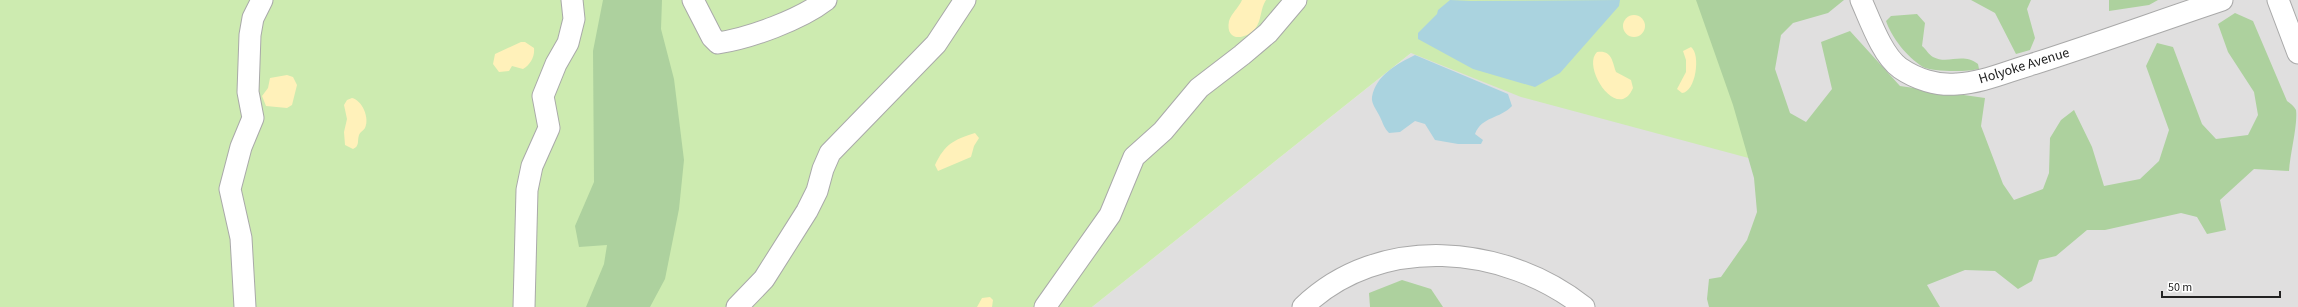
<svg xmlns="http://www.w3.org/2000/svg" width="2298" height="307" font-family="'Source Sans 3',sans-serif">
  <rect width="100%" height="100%" fill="#f2efe9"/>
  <!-- residential -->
  <polygon fill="#e0dfdf" points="1720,0 2298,0 2298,307 1092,307 1411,53"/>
  <!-- grass -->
  <polygon fill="#cdebb0" points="0,0 1766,0 1756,160 1521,97 1411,53 1092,307 0,307"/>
  <!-- forest -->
  <g fill="#add19e">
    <polygon points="603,0 662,0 661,29 674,79 684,160 679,209 665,279 650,307 586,307 604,264 607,245 579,247 575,226 594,182 593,51"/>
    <path d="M1696,0H1844L1828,13L1793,23L1781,35L1775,69L1790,113L1806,122L1832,89L1821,42L1850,31L1900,86L1985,98L1981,126L2003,184L2014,200L2043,189L2049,173L2050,138L2061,120L2074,110L2092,147L2104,186L2140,179L2159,161L2169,130L2146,66L2157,43L2173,47L2202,124L2216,139L2248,135L2258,115L2254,92L2228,52L2218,24L2235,13L2253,21L2287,101C2290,103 2294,106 2296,110C2298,124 2290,154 2289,171L2254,169L2220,200L2226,230L2207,234L2197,217L2181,213L2105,230H2087L2056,256L2039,260L2032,281L2018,289L1995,271L1965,270L1927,285L1940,307H1709L1707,299L1709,279L1721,277L1747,240L1757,212L1754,178L1733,105Z"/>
    <polygon points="1971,0 2031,0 2027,9 2035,38 2030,50 2016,54 1995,13"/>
    <polygon points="2109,0 2158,0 2149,5 2109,11"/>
    <path d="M1917,14L1925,23L1922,46C1926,49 1929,55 1933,57C1948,65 1962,52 1978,64L1979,69C1968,72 1932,72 1923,67C1907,57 1892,38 1886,21L1891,16Z"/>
    <polygon points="1402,280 1431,289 1443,307 1370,307 1369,293"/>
  </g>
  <!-- sand -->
  <g fill="#fff1ba">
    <path d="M1242,0H1266C1260,9 1262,20 1255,29C1245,40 1225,42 1229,21C1231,14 1239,7 1242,0Z"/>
    <circle cx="1634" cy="26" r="11"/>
    <path d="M521,42H525L534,48C535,57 530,65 523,69L512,66L509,71L499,72L493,64L495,54Z"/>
    <path d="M1691,47C1701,54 1696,92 1682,93L1677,89L1686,72V60L1683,51Z"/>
    <path d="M1597,52C1612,50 1612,61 1616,72L1631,80L1633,88C1618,123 1581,67 1597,52Z"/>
    <polygon points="287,75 293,77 297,85 292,105 287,108 266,106 262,96 268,88 270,78"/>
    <path d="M352,98C362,100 370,118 365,128C363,131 360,132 359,135C357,141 360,146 353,149L345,145L344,132L347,119L344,105L347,100Z"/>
    <path d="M975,133L979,138L974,146L971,157L938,171L935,165C945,144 953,140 975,133Z"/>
    <polygon points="990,297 993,300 992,307 977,307 982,298"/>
  </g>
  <!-- water -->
  <g fill="#aad3df">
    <polygon points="1450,0 1471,1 1620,0 1619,6 1560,73 1535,87 1473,69 1418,39 1418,33 1437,14 1438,10"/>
    <path d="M1415,55L1508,94L1512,106C1500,119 1482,116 1475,134L1483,140L1481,144H1458L1435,140L1425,124L1415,121L1400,132L1389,133C1384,128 1383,123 1380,117C1377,110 1371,104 1372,97C1376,75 1397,64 1415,55Z"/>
  </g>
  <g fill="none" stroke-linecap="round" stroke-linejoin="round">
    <defs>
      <g id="minor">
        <path d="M693,0L712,37L718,43C750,38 800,20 826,0"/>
        <path d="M1861,0C1870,20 1882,55 1900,68C1916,79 1937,86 1957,84C1982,83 2008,71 2033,64C2096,44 2159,21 2222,0"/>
        <polyline points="2278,0 2298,53"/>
        <polyline points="245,307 241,238 230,189 241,147 253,118 248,92 250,35 253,18 262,0"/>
        <polyline points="524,307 527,190 532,166 549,128 543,96 556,64 568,43 574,19 572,0"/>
        <polyline points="737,307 764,279 807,211 817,191 823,169 830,153 936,44 965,0"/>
        <polyline points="1045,307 1110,215 1134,157 1163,131 1199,88 1242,55 1268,33 1296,0"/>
        <path d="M1303,307C1380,233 1504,244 1584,307"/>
      </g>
    </defs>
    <!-- minor casing -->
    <use href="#minor" stroke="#a9a9a9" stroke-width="23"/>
    <!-- minor -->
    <use href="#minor" stroke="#fff" stroke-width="21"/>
  </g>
  <g text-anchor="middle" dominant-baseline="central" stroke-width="3" stroke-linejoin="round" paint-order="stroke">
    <!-- street labels -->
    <g font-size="14" fill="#222" stroke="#fff">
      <text transform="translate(2024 66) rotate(-17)">Holyoke Avenue</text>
    </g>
  </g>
  <!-- scale -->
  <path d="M2162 291v6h118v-6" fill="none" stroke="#222222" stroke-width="2"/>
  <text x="2168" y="291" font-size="12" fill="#222222" stroke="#ffffff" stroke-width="3" paint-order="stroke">50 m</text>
</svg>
